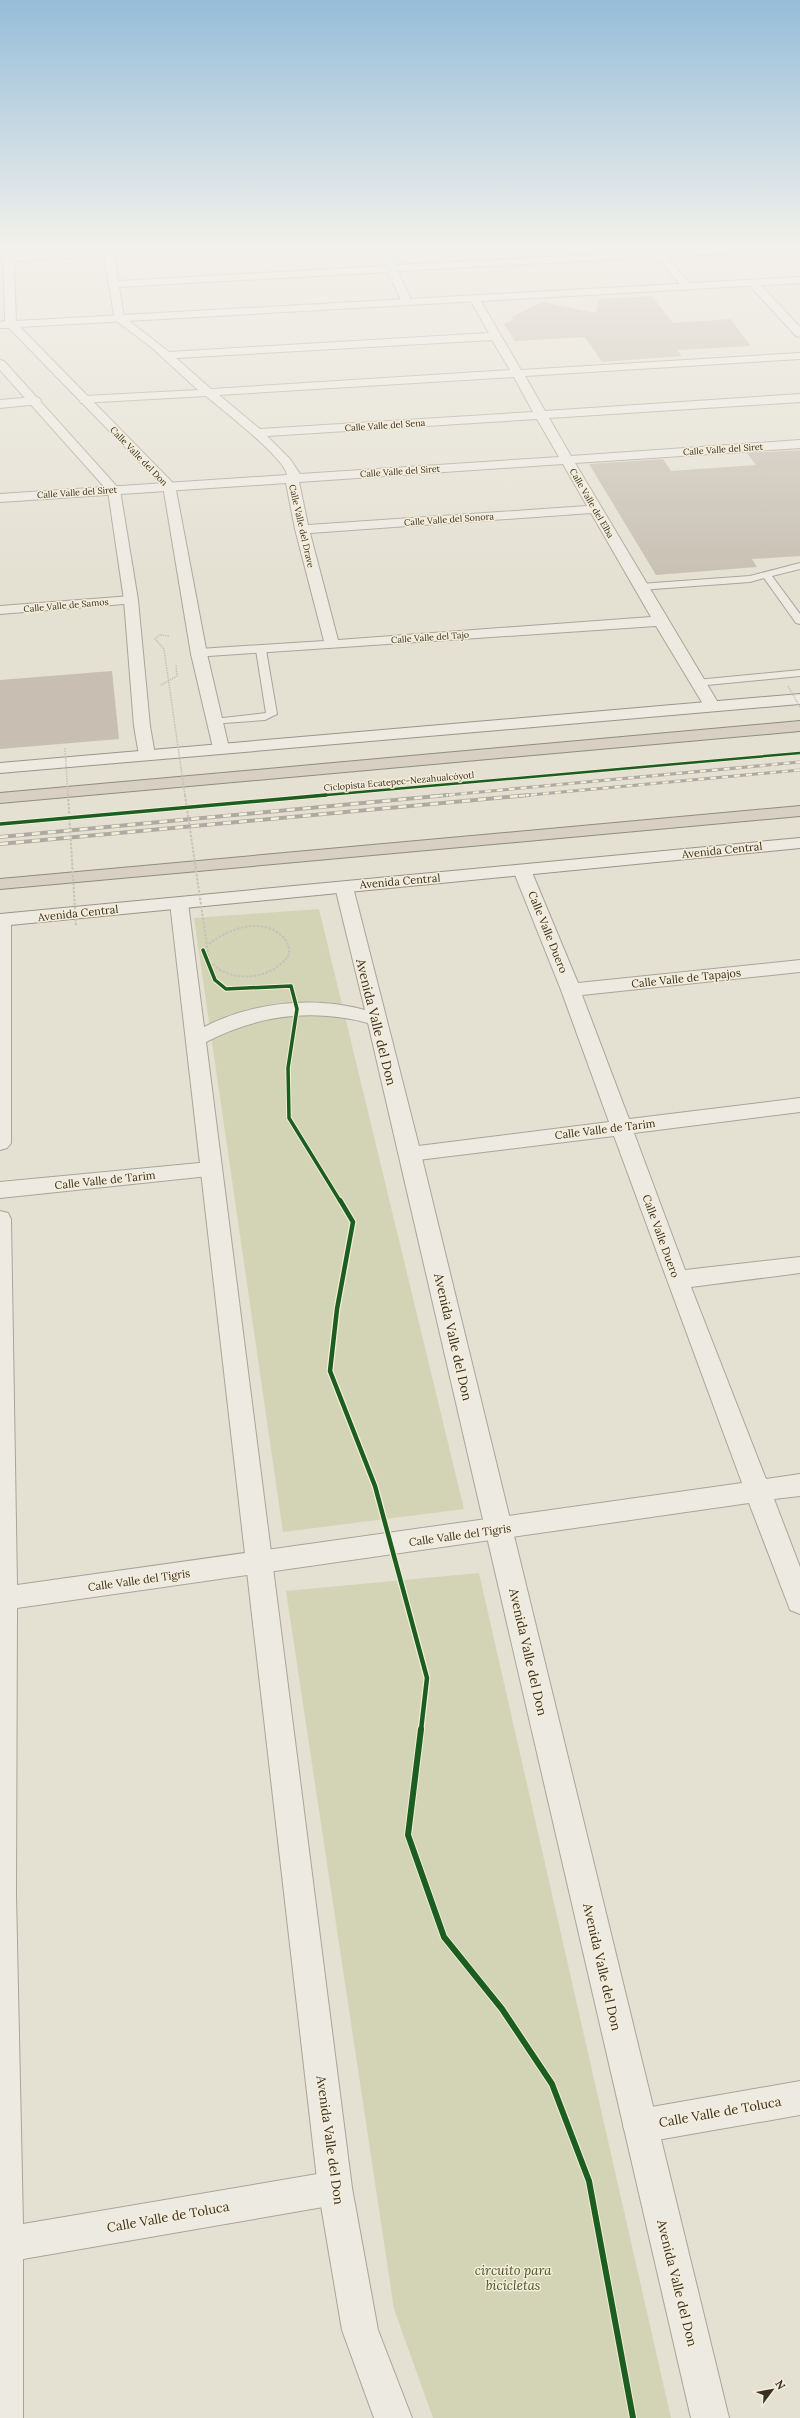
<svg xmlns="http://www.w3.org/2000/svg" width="800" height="2418" font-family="Lora,serif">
  <rect width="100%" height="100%" fill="#e4e0d2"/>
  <!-- green -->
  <g fill="#d2d4b5">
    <polygon points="319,909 464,1509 283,1532 194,918"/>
    <polygon points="479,1573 671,2418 433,2418 394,2309 286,1591"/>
  </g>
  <!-- building -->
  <g fill="#c8bfb2">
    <polygon points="652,296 673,323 730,319 751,346 677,350 682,356 602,362 585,337 515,341 504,324 514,319 510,318 542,302 596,313 599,299"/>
    <polygon points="800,450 800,556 752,559 757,567 656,575 589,464 663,459 671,471 756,465 747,453"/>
    <polygon points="112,671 119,739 0,749 0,680"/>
  </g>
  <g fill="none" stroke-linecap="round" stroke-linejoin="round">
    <defs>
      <g id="service">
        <polygon points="800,563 800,569 772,576 800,614 800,624 796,623 764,578 750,582 640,590 635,587 640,584 750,576"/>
        <polygon points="261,647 266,650 277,714 265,720 210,724 209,722 214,719 266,713 256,650"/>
        <polygon points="800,670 800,676 696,686 691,683 696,680"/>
      </g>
      <g id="minor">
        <path d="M103,247H113V249L221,247L216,250L114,255L118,281L386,266L377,247H387L395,265L652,252L648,247H658L662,251L741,247H794L789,250L667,257L693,287L688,290L684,289L657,257L398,271L412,302L407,305L402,302L388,272L119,287L124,317L169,352L489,333L469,298L474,295L479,298L521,370L800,353V359L525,376L545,411L800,394V402L549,418L571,456L800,440V448L575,463L720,706L718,709H706L656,626L194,657L191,654L194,651L199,649L324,641L295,529L286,483L0,502V494L287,475C285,458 221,409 206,396L81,403L79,400L81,397L85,396L198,390L151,347L115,320L104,256L8,261L3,258L8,255L104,250ZM492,340L510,370L211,389L176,358ZM514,377L533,412L260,429L219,395ZM537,419L559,457L300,474L290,459L267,436ZM563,464L587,506L308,525L299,482ZM591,513L651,617L338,640L310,533Z"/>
        <polygon points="753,280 757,281 800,327 800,337 796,336 749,285 749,281"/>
        <polygon points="35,397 39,398 41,401 39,404 0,408 0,400"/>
        <polygon points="131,596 138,600 136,603 0,614 0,606"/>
        <polygon points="522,865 528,866 531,870 578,983 800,960 800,972 582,995 629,1119 800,1098 800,1112 634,1133 685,1270 800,1257 800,1273 691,1287 766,1479 800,1474 800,1496 774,1499 800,1567 800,1614 790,1610 787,1602 749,1503 17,1608 16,1895 23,2224 335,2171 347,2176 352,2188 347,2200 335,2205 23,2259 23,2418 0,2418 0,1211 8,1213 11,1219 17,1585 742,1483 614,1136 410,1161 402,1159 399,1154 402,1149 410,1147 609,1122 561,990 513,870 516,866"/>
        <polygon points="2,914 8,916 11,920 11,1143 7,1148 0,1150 0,915"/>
        <polygon points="210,1162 218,1165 221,1170 218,1175 0,1198 0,1182"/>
        <polygon points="800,2081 800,2115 640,2143 628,2138 623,2126 628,2114 640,2109"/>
      </g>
      <g id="tertiary">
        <polygon points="3,247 13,247 16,321 800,277 800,283 20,327 175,485 207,654 229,748 227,751 215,751 213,748 191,654 163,486 9,328 0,328 0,322 5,321"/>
        <polygon points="0,360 4,361 120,490 138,600 150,726 155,755 153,758 141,758 139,755 134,726 124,600 108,491 0,370"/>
        <path d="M344,882L350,883L353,887L421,1154L729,2418H691L368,1023C311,1008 258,1015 206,1042L352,2188L378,2330L412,2418H374L342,2330L318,2188L170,903L173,899H185L188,903L204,1027C253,1002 312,996 365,1010L335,887L338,883Z"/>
      </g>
      <g id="secondary">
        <polygon points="800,694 800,704 0,773 0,763"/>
        <polygon points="800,838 800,848 0,926 0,914"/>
      </g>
      <g id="motorway">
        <polygon points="800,721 800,731 0,803 0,793"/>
        <polygon points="800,806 800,816 0,889 0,879"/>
      </g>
    </defs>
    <!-- service casing -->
    <use href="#service" stroke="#aaa59a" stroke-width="2"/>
    <!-- minor casing -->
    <use href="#minor" stroke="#aaa59a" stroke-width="2"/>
    <!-- tertiary casing -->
    <use href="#tertiary" stroke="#aaa59a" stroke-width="2"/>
    <!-- secondary casing -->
    <use href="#secondary" stroke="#9a958a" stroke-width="2"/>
    <!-- motorway casing -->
    <use href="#motorway" stroke="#908b81" stroke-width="2"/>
    <!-- path-far1 -->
    <polyline stroke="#c6c2b9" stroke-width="1.5" stroke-dasharray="1.5 1" stroke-linecap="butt" points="161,685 177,676 176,665"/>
    <!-- path -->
    <path stroke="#c6c2b9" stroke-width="2" stroke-dasharray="2.5 1.5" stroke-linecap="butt" d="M209,944C228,929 260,917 281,935C287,941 290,946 289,954C275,979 231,985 212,963"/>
    <!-- service -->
    <use href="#service" fill="#edeae2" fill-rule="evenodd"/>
    <!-- minor -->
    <use href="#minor" fill="#edeae2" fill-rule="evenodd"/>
    <!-- tertiary -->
    <use href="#tertiary" fill="#edeae2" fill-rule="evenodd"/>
    <!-- secondary -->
    <use href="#secondary" fill="#edeae2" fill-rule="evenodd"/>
    <!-- motorway -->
    <use href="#motorway" fill="#d7d0c3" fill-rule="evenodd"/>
    <defs>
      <g id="rail-far1">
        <polyline points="437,796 800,762"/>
        <polyline points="519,796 800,770"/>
      </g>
      <g id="rail">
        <polyline points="0,837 448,795"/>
        <polyline points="0,844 529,795"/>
      </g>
    </defs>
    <!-- rail-far1 casing -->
    <use href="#rail-far1" stroke="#adaaa2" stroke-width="3"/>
    <!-- rail casing -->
    <use href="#rail" stroke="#adaaa2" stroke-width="4"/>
    <!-- rail-far1 -->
    <use href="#rail-far1" stroke="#f4edd9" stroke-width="2" stroke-dasharray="6" stroke-linecap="butt"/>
    <!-- rail -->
    <use href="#rail" stroke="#f4edd9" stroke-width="2.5" stroke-dasharray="8" stroke-linecap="butt"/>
    <!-- path-bridge-far1 -->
    <g stroke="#c6c2b9" stroke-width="1.5" stroke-dasharray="1.5 1" stroke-linecap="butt">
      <polyline points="169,636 159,635 155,639 164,649 185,796"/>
      <polyline points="788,686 800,707"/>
      <polyline points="65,748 68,796"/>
    </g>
    <!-- path-bridge -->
    <g stroke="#c6c2b9" stroke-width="2" stroke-dasharray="2.5 1.5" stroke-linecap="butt">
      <polyline points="68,795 76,926"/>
      <polyline points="185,795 209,960"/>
    </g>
    <defs>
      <polyline id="cycleway-far3" points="315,796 800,753"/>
      <g id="cycleway-far2">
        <polyline points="0,824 326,795"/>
        <polyline points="203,950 215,980 226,989 291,986 297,1009 288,1068 289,1118 340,1201"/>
      </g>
      <polyline id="cycleway-far1" points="340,1200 353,1222 337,1309 330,1371 375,1486 427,1678 421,1730"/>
      <polyline id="cycleway" points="421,1729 408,1835 444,1937 502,2009 552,2084 589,2181 633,2418"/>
    </defs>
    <!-- cycleway-far3 casing -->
    <use href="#cycleway-far3" stroke="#f4edd9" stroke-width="4"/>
    <!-- cycleway-far2 casing -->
    <use href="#cycleway-far2" stroke="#f4edd9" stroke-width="5.5"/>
    <!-- cycleway-far1 casing -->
    <use href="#cycleway-far1" stroke="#f4edd9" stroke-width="7"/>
    <!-- cycleway casing -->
    <use href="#cycleway" stroke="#f4edd9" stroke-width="8"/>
    <!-- cycleway-far3 -->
    <use href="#cycleway-far3" stroke="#1b5e20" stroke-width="2.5"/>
    <!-- cycleway-far2 -->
    <use href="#cycleway-far2" stroke="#1b5e20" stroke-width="3.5"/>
    <!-- cycleway-far1 -->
    <use href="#cycleway-far1" stroke="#1b5e20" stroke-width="4.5"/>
    <!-- cycleway -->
    <use href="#cycleway" stroke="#1b5e20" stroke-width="6"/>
  </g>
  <!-- sky -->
  <linearGradient id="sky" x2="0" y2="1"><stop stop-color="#96bdd9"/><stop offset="0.42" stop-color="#f3f1eb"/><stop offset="1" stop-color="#f3f1eb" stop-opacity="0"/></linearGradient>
  <rect width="800" height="585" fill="url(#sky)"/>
  <g text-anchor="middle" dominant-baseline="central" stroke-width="3" stroke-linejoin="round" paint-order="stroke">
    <!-- far-street labels -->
    <g font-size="9" fill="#392e22" stroke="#f4edd9">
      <text transform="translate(385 425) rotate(-4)">Calle Valle del Sena</text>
      <text transform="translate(723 449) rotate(-4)">Calle Valle del Siret</text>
      <text transform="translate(139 456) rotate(46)">Calle Valle del Don</text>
      <text transform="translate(400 471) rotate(-4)">Calle Valle del Siret</text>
      <text transform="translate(77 492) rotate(-4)">Calle Valle del Siret</text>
      <text transform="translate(592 503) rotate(60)">Calle Valle del Elba</text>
      <text transform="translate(449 519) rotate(-4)">Calle Valle del Sonora</text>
      <text transform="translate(302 526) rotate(77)">Calle Valle del Drave</text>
      <text transform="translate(66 605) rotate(-5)">Calle Valle de Samos</text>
      <text transform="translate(430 637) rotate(-4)">Calle Valle del Tajo</text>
      <text transform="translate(399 781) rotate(-5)">Ciclopista Ecatepec-Nezahualcóyotl</text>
    </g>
    <!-- street labels -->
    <g font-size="11" fill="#392e22" stroke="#f4edd9">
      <text transform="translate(722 850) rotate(-6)">Avenida Central</text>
      <text transform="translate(400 881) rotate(-5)">Avenida Central</text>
      <text transform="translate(78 913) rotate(-6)">Avenida Central</text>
      <text transform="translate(548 932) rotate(68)">Calle Valle Duero</text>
      <text transform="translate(686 978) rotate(-6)">Calle Valle de Tapajos</text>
      <text transform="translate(605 1129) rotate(-7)">Calle Valle de Tarim</text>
      <text transform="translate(105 1180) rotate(-6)">Calle Valle de Tarim</text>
      <text transform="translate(661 1236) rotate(70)">Calle Valle Duero</text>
      <text transform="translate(460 1535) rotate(-8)">Calle Valle del Tigris</text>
      <text transform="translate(139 1580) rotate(-8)">Calle Valle del Tigris</text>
    </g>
    <!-- near-street labels -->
    <g font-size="13" fill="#392e22" stroke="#f4edd9">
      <text transform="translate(376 1022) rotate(76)">Avenida Valle del Don</text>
      <text transform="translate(453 1337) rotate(77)">Avenida Valle del Don</text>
      <text transform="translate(528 1652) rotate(77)">Avenida Valle del Don</text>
      <text transform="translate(602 1967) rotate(77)">Avenida Valle del Don</text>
      <text transform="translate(720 2112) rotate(-10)">Calle Valle de Toluca</text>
      <text transform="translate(330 2140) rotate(82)">Avenida Valle del Don</text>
      <text transform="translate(168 2217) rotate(-10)">Calle Valle de Toluca</text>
      <text transform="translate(677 2283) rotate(76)">Avenida Valle del Don</text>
    </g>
    <!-- near-park labels -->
    <g font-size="13" font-style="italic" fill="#48542a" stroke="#f4edd9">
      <text x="513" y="2270">circuito para<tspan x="513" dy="15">bicicletas</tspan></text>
    </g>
  </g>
  <!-- north arrow -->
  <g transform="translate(772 2390) rotate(58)" stroke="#f4edd9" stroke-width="3" paint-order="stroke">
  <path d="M0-3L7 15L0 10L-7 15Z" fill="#392e22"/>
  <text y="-6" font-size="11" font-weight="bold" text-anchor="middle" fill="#392e22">N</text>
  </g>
</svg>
